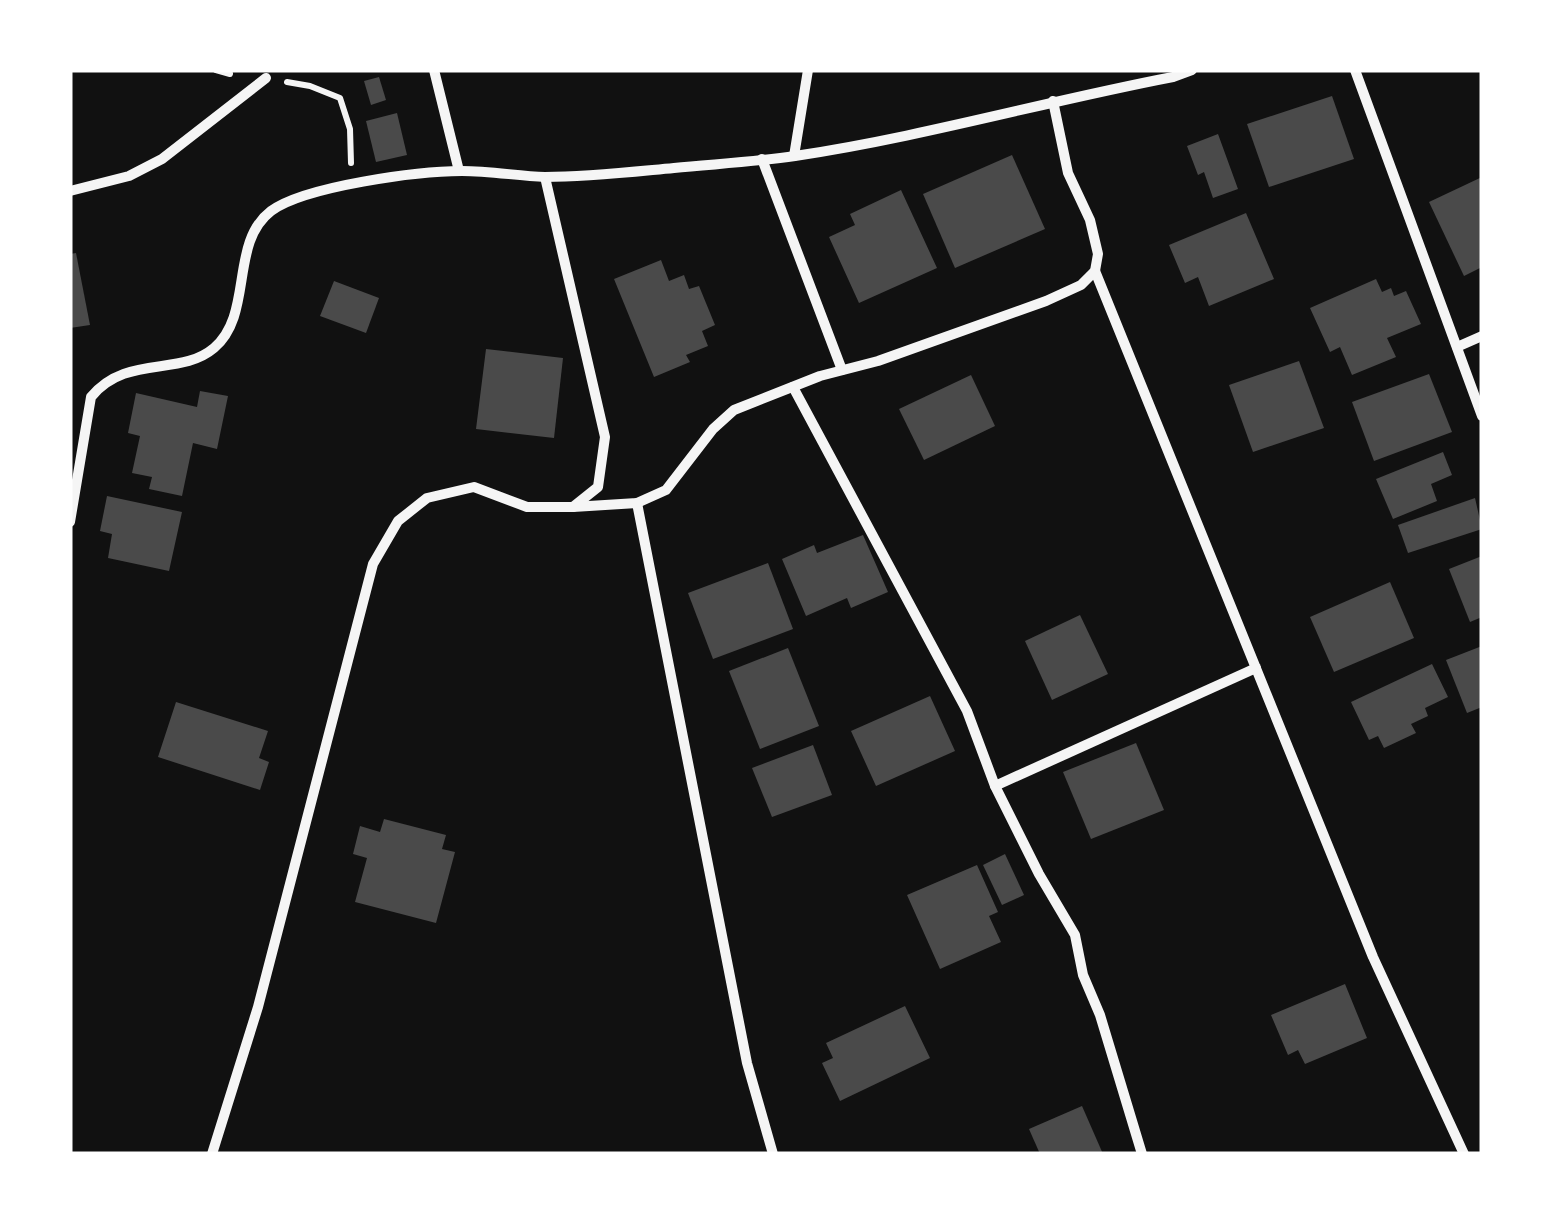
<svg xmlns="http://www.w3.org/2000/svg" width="1552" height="1224" font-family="Barlow,sans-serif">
  <rect width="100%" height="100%" fill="#111"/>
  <!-- building -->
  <g fill="#4a4a4a">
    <polygon points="379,77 386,100 371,105 364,81"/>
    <polygon points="1332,96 1354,159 1269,187 1247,124"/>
    <polygon points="397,113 407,155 376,162 366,121"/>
    <polygon points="1218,134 1238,189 1213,198 1204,172 1198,175 1187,146"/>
    <polygon points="1012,155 1045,229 955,268 923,194"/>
    <polygon points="1482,177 1482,267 1464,276 1429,202"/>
    <polygon points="901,190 937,268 859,303 829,237 855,225 850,214"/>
    <polygon points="1246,213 1274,279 1209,306 1198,277 1185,283 1169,245"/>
    <polygon points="76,253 90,325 70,328 70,254"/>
    <polygon points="661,260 669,281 684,275 689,289 699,286 715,325 702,331 708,346 686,355 690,362 654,377 614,279"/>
    <polygon points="1376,279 1382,292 1391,288 1394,296 1406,291 1421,324 1387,338 1396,357 1352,375 1340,347 1330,352 1310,308"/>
    <polygon points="334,281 379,298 366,333 320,316"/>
    <polygon points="486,349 563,358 554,438 476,429"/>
    <polygon points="1299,361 1324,428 1253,452 1229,385"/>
    <polygon points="1429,374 1452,432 1374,461 1352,402"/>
    <polygon points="971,375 995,426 924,460 899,409"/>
    <polygon points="200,391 228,396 217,449 193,443 182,496 149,489 152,477 132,473 140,436 128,433 136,393 197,407"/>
    <polygon points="1443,452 1452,475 1431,484 1437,501 1393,519 1376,479"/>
    <polygon points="107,496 182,512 169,571 108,558 112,534 100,531"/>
    <polygon points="1475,498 1482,529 1408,553 1398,525"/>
    <polygon points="863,535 888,592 851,608 847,598 806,616 782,559 814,545 817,553"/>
    <polygon points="1482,556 1482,617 1470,622 1449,569"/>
    <polygon points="768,563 793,629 713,659 688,593"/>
    <polygon points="1390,582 1414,638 1334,672 1310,617"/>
    <polygon points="1080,615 1108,674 1052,700 1025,641"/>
    <polygon points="1482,646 1482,707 1467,713 1446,660"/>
    <polygon points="788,648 819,726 760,749 729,671"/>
    <polygon points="1432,664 1448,697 1425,708 1428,716 1411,724 1416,733 1384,748 1378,736 1369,740 1351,702"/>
    <polygon points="930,696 955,751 876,786 851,731"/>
    <polygon points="176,702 268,731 259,758 269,762 260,790 158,757"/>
    <polygon points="1136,743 1164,810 1091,839 1063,772"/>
    <polygon points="813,745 832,795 772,817 752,768"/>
    <polygon points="384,819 446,835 442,849 455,852 436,923 355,902 367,858 353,854 360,826 380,832"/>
    <polygon points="1005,854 1024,895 1002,905 983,865"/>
    <polygon points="977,865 998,912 989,916 1001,942 940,969 907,895"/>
    <polygon points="1345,984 1367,1038 1305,1064 1298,1050 1288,1055 1271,1015"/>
    <polygon points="905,1006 930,1058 840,1101 822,1063 833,1058 826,1043"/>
    <polygon points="1082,1106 1103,1154 1040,1154 1029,1129"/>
  </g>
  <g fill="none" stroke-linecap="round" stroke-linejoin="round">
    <!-- path -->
    <g stroke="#f5f5f5" stroke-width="6">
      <polyline points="216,70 230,74"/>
      <polyline points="287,82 310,86 340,98 350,129 351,163"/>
    </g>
    <!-- minor -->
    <g stroke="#f5f5f5" stroke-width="10">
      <polyline points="434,70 459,171"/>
      <polyline points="1355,70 1482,416"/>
      <polyline points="794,156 808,70"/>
      <polyline points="762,159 842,370"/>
      <polyline points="70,191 129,176 162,159 266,78"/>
      <polyline points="1095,271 1373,957 1464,1154"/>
      <polyline points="1457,347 1482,336"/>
      <polyline points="793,387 967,711 995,786 1039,874 1075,935 1083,975 1100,1015 1142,1154"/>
      <polyline points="637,503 747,1063 773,1154"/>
      <polyline points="573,507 637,503 666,490 713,429 734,410 820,376 878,361 1046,301 1081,285 1095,271 1098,254 1090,220 1068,173 1053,101"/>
      <path d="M70,522L91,397C126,354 180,377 214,348C254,314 229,243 271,211C305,186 419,171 462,171C490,171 518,176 545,177C588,177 631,172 674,168C714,164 755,162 795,156C922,137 1047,101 1173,77L1192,70"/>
      <polyline points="995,786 1256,668"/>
      <polyline points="212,1154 258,1007 373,564 398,521 427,498 474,487 527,507 573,507 598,487 605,437 545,177"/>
    </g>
  </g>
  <!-- border -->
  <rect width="1552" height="1224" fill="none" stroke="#ffffff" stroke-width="145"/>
</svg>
